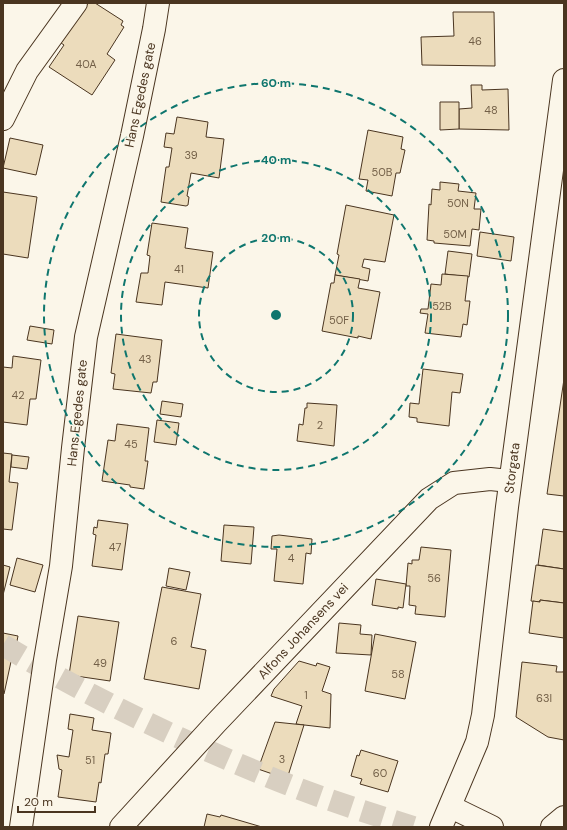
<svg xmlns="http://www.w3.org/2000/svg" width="567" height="830" font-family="'DM Sans',sans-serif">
  <rect width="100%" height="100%" fill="#fbf6e9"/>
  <!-- building -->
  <g fill="#ecdcbc" stroke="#4a3520">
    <polygon points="88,3 95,3 123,21 121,25 124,27 107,54 115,60 92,95 49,67 64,45 61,43"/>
    <polygon points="453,12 494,12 495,66 422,65 421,37 454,36"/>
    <polygon points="471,85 482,85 482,90 508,89 509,130 459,129 459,109 472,108"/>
    <polygon points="440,102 459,102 459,129 440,130"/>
    <polygon points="177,117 208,122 206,137 224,139 219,178 191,173 187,196 189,197 188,205 186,206 161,202 166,167 169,167 172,148 164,147 166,133 174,134"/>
    <polygon points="368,130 403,137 401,149 405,150 400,173 396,173 392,196 366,191 368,180 359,179"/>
    <polygon points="10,138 43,145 36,175 3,168"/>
    <polygon points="440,182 459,184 458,191 476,193 474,209 481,209 479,230 472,229 470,246 434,243 434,241 427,240 429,204 431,205 432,189 440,190"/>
    <polygon points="3,192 37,197 28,258 3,254"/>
    <polygon points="346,205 394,215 385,262 364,259 362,267 370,269 368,281 335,275 339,255 337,254"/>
    <polygon points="152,223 188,228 185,248 213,252 208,288 165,282 162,305 136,302 141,273 148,273 150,256 147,255"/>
    <polygon points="480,232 514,237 511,261 477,256"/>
    <polygon points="448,251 472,254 469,277 445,274"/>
    <polygon points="442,274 468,276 465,301 470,301 467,325 463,324 461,337 425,333 428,314 420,313 421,309 428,309 431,284 441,285"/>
    <polygon points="335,275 360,279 358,288 380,292 371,339 358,336 358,338 322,331 331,283 334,283"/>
    <polygon points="30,326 54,330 52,344 27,340"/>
    <polygon points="116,334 162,340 157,382 153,382 151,393 113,389 115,374 111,373"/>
    <polygon points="13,356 41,360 36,399 30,399 27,425 3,422 3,367 12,368"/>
    <polygon points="423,369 463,374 460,393 452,392 449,426 417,422 417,418 409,417 410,403 419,404"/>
    <polygon points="564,379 564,496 547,494"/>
    <polygon points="162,401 183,404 181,417 160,414"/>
    <polygon points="307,403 337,405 334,446 297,441 299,424 303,425 305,408 307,408"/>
    <polygon points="157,420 179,423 176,445 154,442"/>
    <polygon points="117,424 149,428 145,461 148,461 144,489 130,487 130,485 102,481 108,440 115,441"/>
    <polygon points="3,453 12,454 9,482 18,483 12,530 3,529"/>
    <polygon points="12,455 29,457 27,469 11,467"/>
    <polygon points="98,520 128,524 122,570 92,566 96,535 93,534 94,527 97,528"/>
    <polygon points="224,525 254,527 251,564 221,561"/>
    <polygon points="543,529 564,532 564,569 538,565"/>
    <polygon points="279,535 312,539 311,554 306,553 303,584 274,581 277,549 271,549 272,536"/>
    <polygon points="421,547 451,550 445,617 415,614 416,606 409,605 410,586 406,586 408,563 412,564 412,560 419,560"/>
    <polygon points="17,558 43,565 35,592 10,585"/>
    <polygon points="3,565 10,567 3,595"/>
    <polygon points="536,565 564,569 564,603 540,600 540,602 531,601"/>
    <polygon points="169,568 190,572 186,590 166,586"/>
    <polygon points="376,579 406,584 403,608 398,607 398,609 372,605"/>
    <polygon points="162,587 201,594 191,647 206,650 199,689 144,679"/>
    <polygon points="540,600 564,603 564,638 529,633 533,601 540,602"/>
    <polygon points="78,616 119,622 110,681 69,675"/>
    <polygon points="339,623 361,625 360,634 372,635 371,655 336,653"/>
    <polygon points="3,633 18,636 14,656 3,654"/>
    <polygon points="375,634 416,642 405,699 365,691"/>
    <polygon points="3,655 12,657 4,694 3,694"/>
    <polygon points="299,661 316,666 317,663 330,667 322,691 331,694 330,728 296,724 302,706 271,696 274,689"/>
    <polygon points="522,662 557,666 556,672 563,672 564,670 564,740 548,737 516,717"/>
    <polygon points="70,714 94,718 92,730 111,733 108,754 105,754 101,783 99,782 96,802 58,797 62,770 59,769 57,755 69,757 73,730 68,729"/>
    <polygon points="275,722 304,725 287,779 258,769"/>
    <polygon points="361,750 398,761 388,792 360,784 362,779 351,776 357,755 359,756"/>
    <polygon points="207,814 220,817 221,815 262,827 204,827"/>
  </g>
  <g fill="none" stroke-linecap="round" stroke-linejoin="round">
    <!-- trunk-tunnel -->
    <path stroke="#d8cfc1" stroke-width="22" stroke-dasharray="22 11" stroke-linecap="butt" d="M3,645C86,695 173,737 262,774C311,795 363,811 413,827"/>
    <defs>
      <g id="minor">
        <polyline points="3,119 27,71 76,3"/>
        <polyline points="451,807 492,827"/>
        <polyline points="21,827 45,660 61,566 73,448 86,337 132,136 154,29 158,3"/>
        <polyline points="121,827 216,723 429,499 454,483 490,479 510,481"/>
        <polyline points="552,827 564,817"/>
      </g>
      <polyline id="tertiary" points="441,827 477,742 483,715 507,507 564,80"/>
    </defs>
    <!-- minor casing -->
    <use href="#minor" stroke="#4a3520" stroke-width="24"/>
    <!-- tertiary casing -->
    <use href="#tertiary" stroke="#4a3520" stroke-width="24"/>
    <!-- minor -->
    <use href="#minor" stroke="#fbf6e9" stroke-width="22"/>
    <!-- tertiary -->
    <use href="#tertiary" stroke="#fbf6e9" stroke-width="22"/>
  </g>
  <!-- distance rings -->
  <g fill="none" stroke="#0f766e" stroke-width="2" stroke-dasharray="7 5">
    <circle cx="276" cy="315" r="77"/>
    <circle cx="276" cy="315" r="155"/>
    <circle cx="276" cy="315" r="232"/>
  </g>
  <g text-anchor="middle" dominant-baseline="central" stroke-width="3" stroke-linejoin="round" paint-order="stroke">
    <!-- number labels -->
    <g font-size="11" fill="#725f47">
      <text x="475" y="41">46</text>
      <text x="86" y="64">40A</text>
      <text x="491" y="110">48</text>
      <text x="191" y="155">39</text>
      <text x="382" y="172">50B</text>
      <text x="458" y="203">50N</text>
      <text x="455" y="234">50M</text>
      <text x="179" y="269">41</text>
      <text x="442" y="306">52B</text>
      <text x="339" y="320">50F</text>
      <text x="145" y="359">43</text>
      <text x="18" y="395">42</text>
      <text x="320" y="425">2</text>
      <text x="131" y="444">45</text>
      <text x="115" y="547">47</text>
      <text x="291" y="558">4</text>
      <text x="434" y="578">56</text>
      <text x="174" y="641">6</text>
      <text x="100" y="663">49</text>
      <text x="398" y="674">58</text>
      <text x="306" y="695">1</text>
      <text x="544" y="698">63I</text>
      <text x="282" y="759">3</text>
      <text x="90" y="760">51</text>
      <text x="380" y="773">60</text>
    </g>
    <!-- street labels -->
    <g font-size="13" fill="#4a3520" stroke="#fbf6e9">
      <text transform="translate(140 95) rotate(-78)">Hans Egedes gate</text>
      <text transform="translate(77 413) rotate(-84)">Hans Egedes gate</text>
      <text transform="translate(512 468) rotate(-83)">Storgata</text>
      <text transform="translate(303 631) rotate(-47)">Alfons Johansens vei</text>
    </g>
  </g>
  <circle cx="276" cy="315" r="6" fill="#0f766e" stroke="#fbf6e9" stroke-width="2"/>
  <g font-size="12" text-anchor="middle" font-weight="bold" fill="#0f766e" stroke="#fbf6e9" stroke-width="3" stroke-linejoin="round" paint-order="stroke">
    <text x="276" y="87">60 m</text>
    <text x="276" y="164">40 m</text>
    <text x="276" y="242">20 m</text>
  </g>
  <!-- border -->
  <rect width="567" height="830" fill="none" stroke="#4a3520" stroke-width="8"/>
  <!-- scale -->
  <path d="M18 806v6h77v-6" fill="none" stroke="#4a3520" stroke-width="2"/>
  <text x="24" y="806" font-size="12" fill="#4a3520" stroke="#fbf6e9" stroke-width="3" paint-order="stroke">20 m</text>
</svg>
